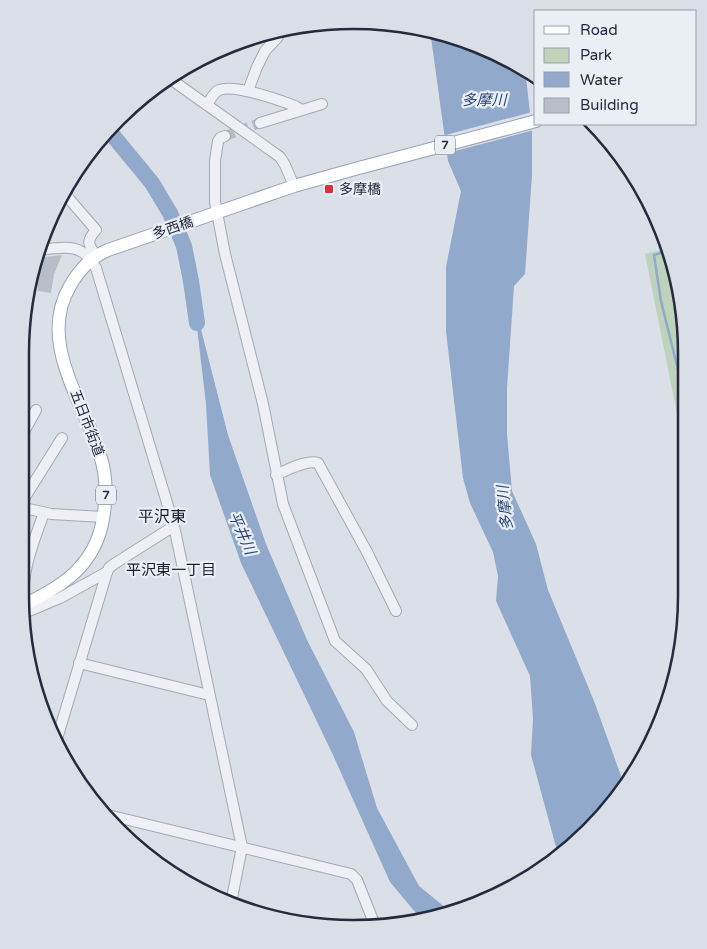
<svg xmlns="http://www.w3.org/2000/svg" width="707" height="949" font-family="'Varela Round','Noto Sans JP',sans-serif">
  <rect width="100%" height="100%" fill="#dbdfe7"/>
  <!-- green -->
  <polygon fill="#bfd2bb" points="668,248 684,310 685,451 676,409 645,254"/>
  <!-- water -->
  <g fill="#91a9cb">
    <polygon points="430,30 461,38 520,65 525,68 532,131 532,175 525,274 514,286 507,388 507,434 512,491 536,544 548,590 594,701 625,787 604,815 559,858 531,755 533,719 530,676 496,601 498,576 493,552 470,503 463,478 446,331 446,267 461,191 448,161"/>
    <polygon points="194,302 228,435 266,544 307,640 354,732 377,808 419,886 452,913 421,919 390,882 333,755 241,563 210,475 206,404"/>
  </g>
  <!-- pier -->
  <polygon fill="#dbdfe7" points="532,112 534,130 444,154 442,136"/>
  <g fill="none" stroke-linecap="round" stroke-linejoin="round">
    <!-- stream -->
    <polyline stroke="#91a9cb" stroke-width="2.5" points="668,251 654,255 661,301 685,398"/>
    <!-- river -->
    <polyline stroke="#91a9cb" stroke-width="16" points="110,132 152,183 170,213 184,246 191,281 197,323"/>
  </g>
  <!-- building -->
  <polygon fill="#b8bdca" points="62,255 54,274 51,293 38,291 35,260 36,258"/>
  <g fill="none" stroke-linecap="round" stroke-linejoin="round">
    <!-- minor-tunnel -->
    <polyline stroke="#b6bbc5" stroke-width="10" stroke-dasharray="10 5" stroke-linecap="butt" points="225,136 260,123"/>
    <defs>
      <g id="minor">
        <polyline points="169,78 280,157 285,165 294,186"/>
        <polyline points="248,91 257,67 265,51 277,38 282,29"/>
        <path d="M207,105C210,100 214,92 219,90C234,84 279,100 295,106L302,110"/>
        <polyline points="260,123 322,104"/>
        <polyline points="225,136 220,138 218,141 215,161 215,202 225,254 263,404 283,504 335,641 366,669 387,701 412,725"/>
        <path d="M65,192L70,200L96,230C86,241 88,244 96,256"/>
        <path d="M39,250C63,247 83,242 96,268L174,526L242,847L231,903"/>
        <polyline points="20,439 36,410"/>
        <path d="M276,475C287,470 307,459 318,463L367,552L396,611"/>
        <polyline points="20,505 62,438"/>
        <polyline points="20,507 51,514 103,517"/>
        <path d="M24,605C21,572 33,543 44,513"/>
        <polyline points="22,614 60,598 107,572"/>
        <polyline points="23,621 25,635"/>
        <polyline points="79,663 209,695"/>
        <polyline points="56,742 107,572 109,568 114,564 174,526"/>
        <polyline points="108,815 351,874 357,880 376,928"/>
      </g>
      <path id="major" d="M21,606C62,587 95,566 103,519C107,497 107,476 100,455C84,402 37,342 70,286C79,270 91,257 108,250L294,186L355,169L536,121"/>
    </defs>
    <!-- minor casing -->
    <use href="#minor" stroke="#a4a9b4" stroke-width="12"/>
    <!-- major casing -->
    <use href="#major" stroke="#99a2b4" stroke-width="14"/>
    <!-- minor -->
    <use href="#minor" stroke="#eef0f5" stroke-width="10"/>
    <!-- major -->
    <use href="#major" stroke="#fff" stroke-width="12"/>
  </g>
  <!-- markers -->
  <rect fill="#db313d" stroke="#eaeef5" stroke-width="2" x="324" y="184" width="10" height="10" rx="2.5"/>
  <g text-anchor="middle" dominant-baseline="central" stroke-width="4.5" stroke-linejoin="round" paint-order="stroke">
    <!-- shield labels -->
    <g fill="#eaeef5" stroke="#5f6675" stroke-width="1">
      <rect x="435" y="135.5" width="20" height="19" rx="4"/>
      <rect x="96" y="485.5" width="20" height="19" rx="4"/>
    </g>
    <g font-size="12" font-weight="bold" fill="#242b3e">
      <text x="445" y="145">7</text>
      <text x="106" y="495">7</text>
    </g>
    <!-- poi labels -->
    <g font-size="14" fill="#242b3e" stroke="#eaeef5" text-anchor="start">
      <text x="339" y="189">多摩橋</text>
    </g>
    <!-- street labels -->
    <g font-size="14" fill="#242b3e" stroke="#eaeef5">
      <text transform="translate(173 228) rotate(-19)">多西橋</text>
      <text transform="translate(87 423) rotate(69)">五日市街道</text>
    </g>
    <!-- water labels -->
    <g font-size="15" font-style="italic" fill="#2a4676" stroke="#eaeef5">
      <text x="484" y="100">多摩川</text>
      <text transform="translate(505 508) rotate(-96)">多摩川</text>
      <text transform="translate(242 533) rotate(66)">平井川</text>
    </g>
    <!-- neighbourhood labels -->
    <g font-size="15" fill="#161d2f" stroke="#eaeef5">
      <text x="171" y="570">平沢東一丁目</text>
    </g>
    <!-- quarter labels -->
    <g font-size="16" fill="#161d2f" stroke="#eaeef5">
      <text x="162" y="517">平沢東</text>
    </g>
  </g>
  <!-- crop -->
  <path d="M0 0H707V949H0ZM353 29H354A324 324 0 0 1 678 353V596A324 324 0 0 1 354 920H353A324 324 0 0 1 29 596V353A324 324 0 0 1 353 29Z" fill="#dadee6" fill-rule="evenodd"/>
  <path fill="none" stroke="#242b3e" stroke-width="2.5" d="M353 29H354A324 324 0 0 1 678 353V596A324 324 0 0 1 354 920H353A324 324 0 0 1 29 596V353A324 324 0 0 1 353 29Z"/>
  <!-- legend -->
  <rect x="534" y="10" width="162" height="115" fill="#eaeef5" stroke="#9ba0ac"/>
  <rect x="544" y="26" width="25" height="8" fill="#ffffff" stroke="#9ba0ac"/>
  <text x="580" y="35" font-size="15" fill="#242b3e">Road</text>
  <rect x="544" y="48" width="25" height="15" fill="#bfd2bb" stroke="#9ba0ac"/>
  <text x="580" y="60" font-size="15" fill="#242b3e">Park</text>
  <rect x="544" y="72" width="25" height="15" fill="#91a9cb" stroke="#9ba0ac"/>
  <text x="580" y="85" font-size="15" fill="#242b3e">Water</text>
  <rect x="544" y="98" width="25" height="15" fill="#b8bdca" stroke="#9ba0ac"/>
  <text x="580" y="110" font-size="15" fill="#242b3e">Building</text>
</svg>
